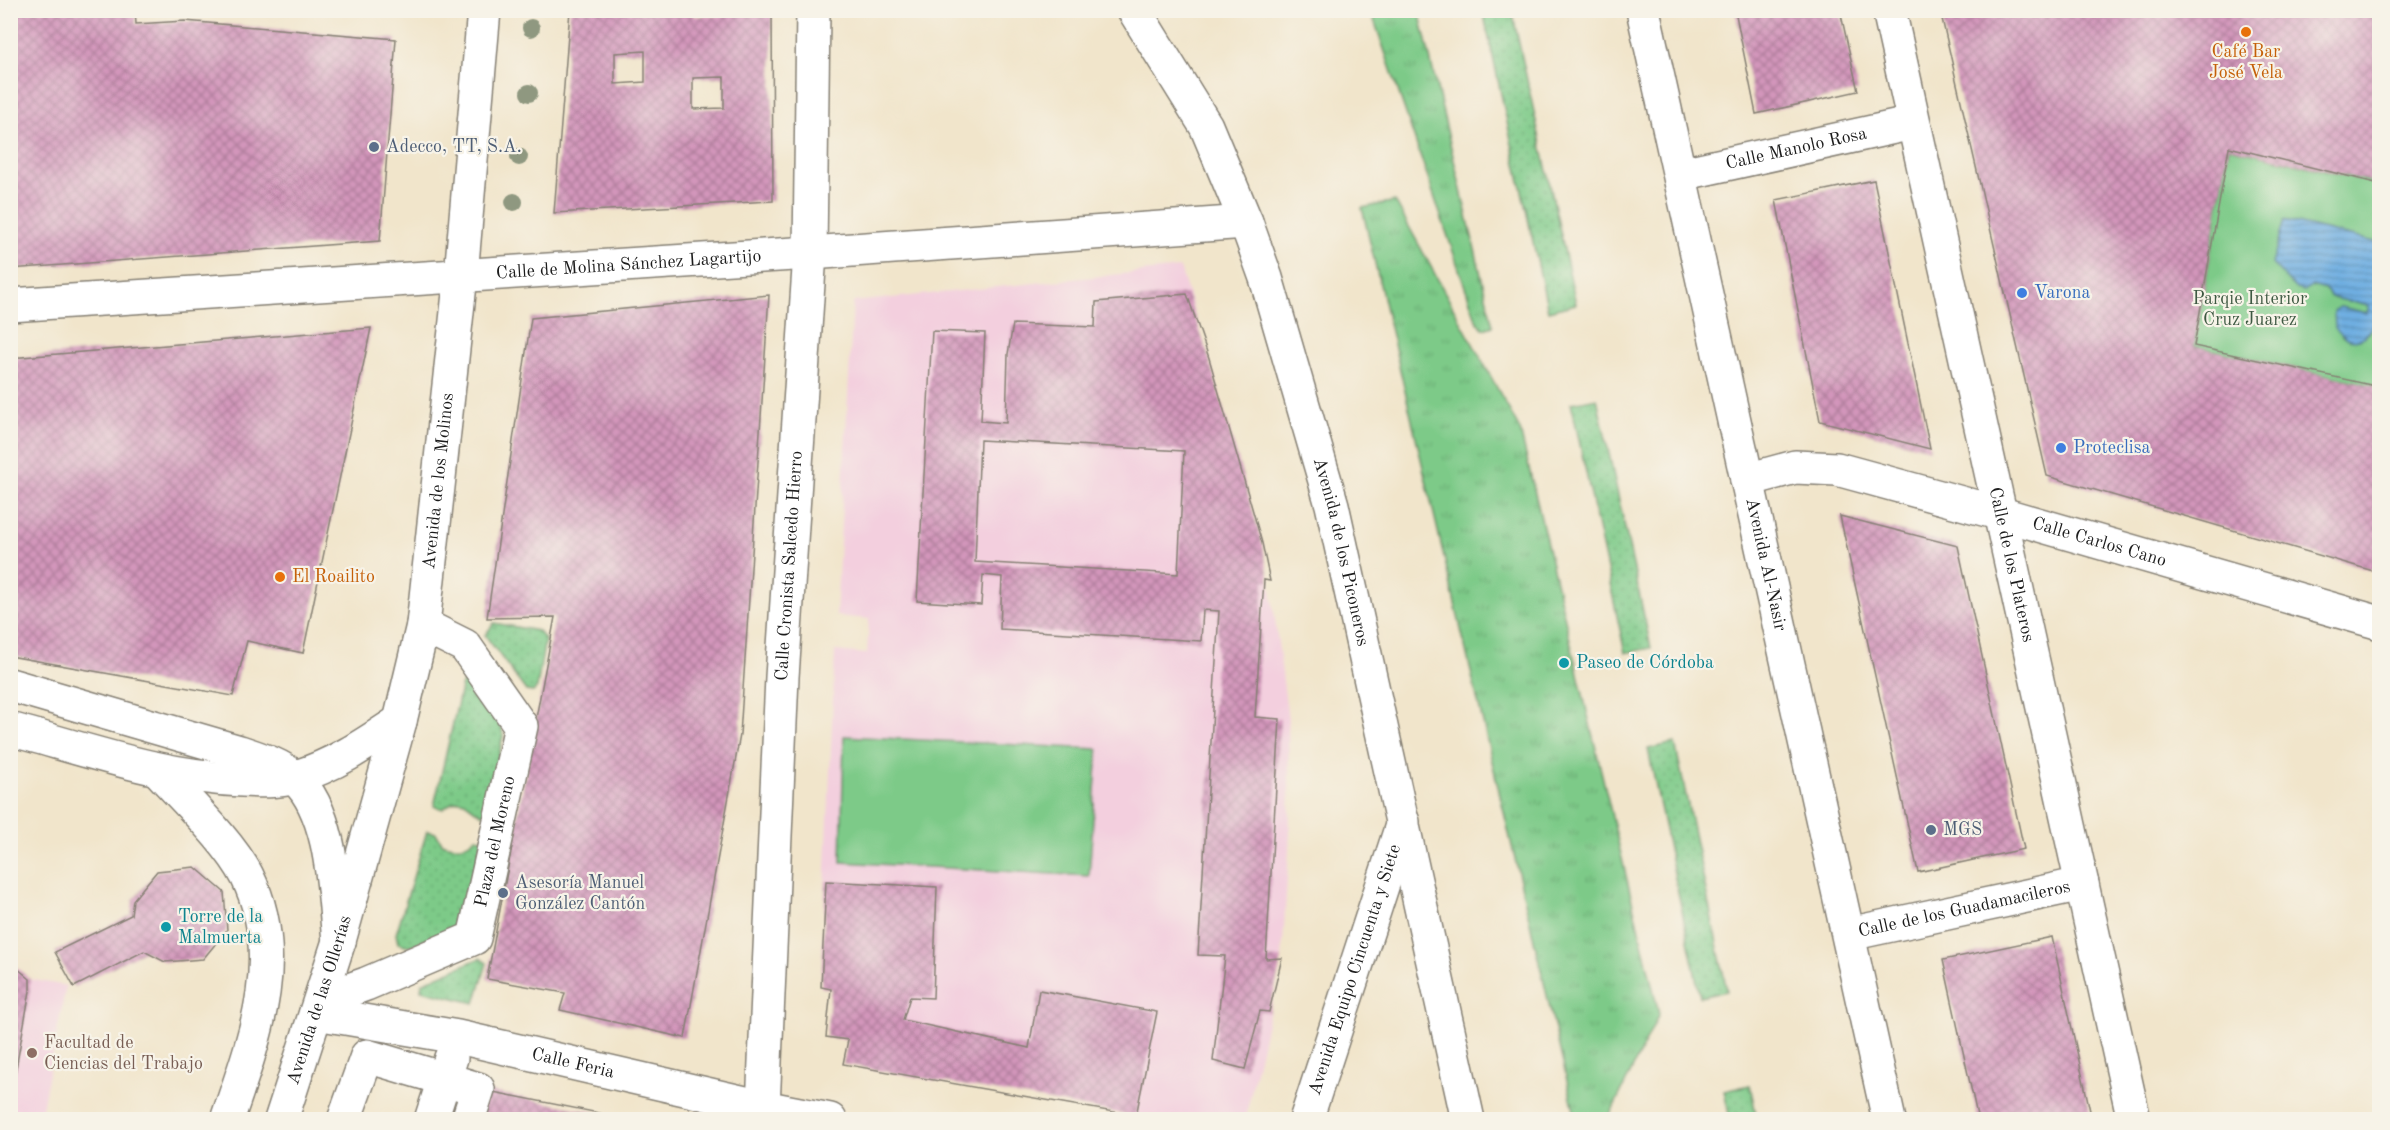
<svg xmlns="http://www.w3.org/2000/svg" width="2390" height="1130" font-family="'Old Standard TT',serif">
  <defs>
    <pattern id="grass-tufts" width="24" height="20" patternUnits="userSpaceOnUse" patternTransform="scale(1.5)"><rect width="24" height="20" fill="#7dca88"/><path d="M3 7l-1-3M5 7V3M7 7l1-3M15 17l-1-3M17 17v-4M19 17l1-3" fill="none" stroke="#6bad75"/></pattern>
    <pattern id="garden-dots" width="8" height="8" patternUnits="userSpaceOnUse" patternTransform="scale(1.5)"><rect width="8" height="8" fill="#7dca88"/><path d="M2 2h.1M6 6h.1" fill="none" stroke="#6bad75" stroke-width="1.8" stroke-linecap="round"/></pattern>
    <pattern id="water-rules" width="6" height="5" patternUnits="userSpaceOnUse" patternTransform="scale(1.5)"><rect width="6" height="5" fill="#6fafe2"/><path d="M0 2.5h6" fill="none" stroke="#5a8eb6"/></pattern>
    <pattern id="building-cross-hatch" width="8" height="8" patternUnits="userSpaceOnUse" patternTransform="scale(1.5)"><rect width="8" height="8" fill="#d396bb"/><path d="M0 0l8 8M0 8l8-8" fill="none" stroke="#aa7a97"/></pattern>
  </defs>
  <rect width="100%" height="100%" fill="#f7f3e8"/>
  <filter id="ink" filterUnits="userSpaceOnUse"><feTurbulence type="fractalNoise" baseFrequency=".0167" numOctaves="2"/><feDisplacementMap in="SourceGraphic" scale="12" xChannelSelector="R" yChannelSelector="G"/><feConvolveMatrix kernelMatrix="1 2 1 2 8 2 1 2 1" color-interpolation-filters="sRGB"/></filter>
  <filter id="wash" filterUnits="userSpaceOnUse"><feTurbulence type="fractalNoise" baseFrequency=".008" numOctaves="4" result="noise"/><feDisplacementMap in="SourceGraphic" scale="24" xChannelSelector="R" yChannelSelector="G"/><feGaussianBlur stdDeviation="1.35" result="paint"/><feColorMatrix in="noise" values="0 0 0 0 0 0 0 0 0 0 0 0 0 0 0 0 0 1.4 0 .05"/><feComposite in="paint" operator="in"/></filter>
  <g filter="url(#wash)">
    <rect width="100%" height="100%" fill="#f1e5cb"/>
    <!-- built -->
    <g fill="#f3cfde">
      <polygon points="1180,268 1209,358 1262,543 1270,581 1288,719 1290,834 1282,958 1245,1119 1150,1119 843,1064 848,1040 826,1037 831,989 821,987 835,651 867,654 869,619 836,616 853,302"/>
      <polygon points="10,962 30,979 66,986 40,1119 11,1119"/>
    </g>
    <!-- grass -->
    <g fill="url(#grass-tufts)" stroke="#4c7352" stroke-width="1.5">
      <polygon points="1371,11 1419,11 1493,326 1484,329 1477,322"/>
      <polygon points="1395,201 1520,430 1659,1014 1608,1119 1576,1119 1362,208"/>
    </g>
    <!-- park -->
    <g fill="#7dca88" stroke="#4c7352" stroke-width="1.5">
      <path d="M2229,147L2379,184V243L2284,220L2312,286L2326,290L2331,297L2369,306L2367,313L2340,307L2342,336C2374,346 2374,323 2379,300V387L2194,346Z"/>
      <polygon points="844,736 1098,749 1089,876 841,862"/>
    </g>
    <!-- garden -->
    <g fill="url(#garden-dots)" stroke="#4c7352" stroke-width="1.5">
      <polygon points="1483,11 1512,11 1576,304 1548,311"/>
      <polygon points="1597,398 1651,648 1625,653 1571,403"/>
      <polygon points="494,623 538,631 545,639 537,688 533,692 526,691 485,635"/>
      <path d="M468,680H476L500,715L503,736L486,815C465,809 467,790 443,809L434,806L462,684Z"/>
      <polygon points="1675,743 1727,991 1700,997 1648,749"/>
      <path d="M427,831L436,833L442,843C456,848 463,848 475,838L482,839L465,924L409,946L398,943L396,934Z"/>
      <polygon points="480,958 487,963 475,1003 421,990 422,983"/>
      <polygon points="1750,1085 1757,1119 1730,1119 1724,1091"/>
    </g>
    <!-- water -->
    <path fill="url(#water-rules)" stroke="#46667f" stroke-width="1.5" d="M2284,220L2379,243C2380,266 2386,331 2359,339C2349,342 2342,335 2335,328L2334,311L2340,307L2367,313L2369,306L2331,297L2326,290L2312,286L2304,291L2296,289L2272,264Z"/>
    <g id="blocks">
      <!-- building -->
      <g fill="url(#building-cross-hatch)" fill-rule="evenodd">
        <polygon points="10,10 135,10 136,24 185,21 396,39 380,241 10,269"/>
        <path d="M570,10H693V16H726V10H772L773,201L554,213ZM645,51V82L615,84V53ZM724,77V108L693,109V78Z"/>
        <polygon points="1735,10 1840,10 1858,91 1756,114"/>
        <polygon points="1940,10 2380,10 2380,184 2229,147 2194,346 2380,387 2380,573 2047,476"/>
        <polygon points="1874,180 1930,449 1820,421 1776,200"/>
        <path d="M1187,294L1209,358L1262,543L1270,581L1264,580L1255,717L1280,719L1266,959L1282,958L1269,1012L1260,1011L1245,1069L1213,1061L1225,956L1198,955L1219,611L1203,610L1201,641L1000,629L1002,577L983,575L981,605L917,601L932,331L985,333L981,421L1006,423L1008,354L1013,324L1095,327L1096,302ZM980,440L1184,451L1178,574L975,562Z"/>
        <polygon points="769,295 740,735 685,1038 560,1010 565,993 487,979 555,617 487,618 531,318"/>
        <polygon points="371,328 303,653 247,641 233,696 10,656 10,358"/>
        <polygon points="1840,516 1958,546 2024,849 1918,872"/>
        <polygon points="195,867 224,892 227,930 203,959 165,962 144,951 74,987 55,952 131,915 133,900 157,871"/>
        <polygon points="826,881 937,887 933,998 910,997 903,1020 1029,1048 1039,990 1157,1012 1136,1116 843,1064 848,1040 826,1037 831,989 821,987"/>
        <polygon points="2052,937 2092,1120 1978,1120 1943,960"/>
        <polygon points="10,962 30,979 30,991 12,1090"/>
        <polygon points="478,1089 624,1118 624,1120 468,1120"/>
      </g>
    </g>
  </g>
  <g filter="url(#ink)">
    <use href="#blocks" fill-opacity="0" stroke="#868074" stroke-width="1.5"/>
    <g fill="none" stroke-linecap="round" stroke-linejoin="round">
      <defs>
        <g id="minor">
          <path id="s1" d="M1889,10L2134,1120"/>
          <path id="s2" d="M1681,174L1913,123"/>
          <path id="s3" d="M10,305L810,253L1246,222"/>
          <path id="s4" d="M1747,480L1795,467L1837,469L1998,513L2380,623"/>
          <path d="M10,685L240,752C258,758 281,765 295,778C333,813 334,893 339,941"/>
          <path id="s5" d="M1849,934L2082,884"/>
          <path id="s6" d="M321,1000L366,984L474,938L521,726L465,646L423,625"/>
          <path id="s7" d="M316,1013L458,1037L763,1107L830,1120"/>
          <polyline points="344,1120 367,1056 478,1089 468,1120"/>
          <polyline points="431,1120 451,1058"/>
          <path id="s8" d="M761,1120L763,1107L782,677L810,253L813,10"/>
          <path id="s9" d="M1306,1120L1403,822"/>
        </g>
        <g id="major">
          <path id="s10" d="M1134,10L1206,126L1246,222L1266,278L1332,505L1468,1120"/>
          <path id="s11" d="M1643,10L1889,1120"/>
          <path d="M10,729C87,750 162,777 242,780C259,781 279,782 296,777C335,765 367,743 400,721"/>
          <path d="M159,771C186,801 229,841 247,876C287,957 254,1041 227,1120"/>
          <path id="s12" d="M281,1120L339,941L400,721L423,625L461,275L484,10"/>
        </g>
      </defs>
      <!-- minor casing -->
      <use href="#minor" stroke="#868074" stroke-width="36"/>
      <!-- major casing -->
      <use href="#major" stroke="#868074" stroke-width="36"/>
      <!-- minor -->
      <use href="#minor" stroke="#fff" stroke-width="33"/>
      <!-- major -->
      <use href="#major" stroke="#fff" stroke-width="33"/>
    </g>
    <!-- trees -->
    <g fill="#8f9880">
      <circle cx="531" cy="28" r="9"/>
      <circle cx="529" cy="93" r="9"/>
      <circle cx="519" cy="157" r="9"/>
      <circle cx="514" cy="202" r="9"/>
    </g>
  </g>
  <!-- markers -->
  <g fill="#e8710a" stroke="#f7f3e8" stroke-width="2">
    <circle cx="2246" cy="32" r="6"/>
    <circle cx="280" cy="577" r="6"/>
  </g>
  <g fill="#5c6f8a" stroke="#f7f3e8" stroke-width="2">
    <circle cx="374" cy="147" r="6"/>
    <circle cx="1931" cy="830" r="6"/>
    <circle cx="503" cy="893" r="6"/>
  </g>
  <g fill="#3f7fe0" stroke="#f7f3e8" stroke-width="2">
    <circle cx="2022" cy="293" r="6"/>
    <circle cx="2061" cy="448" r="6"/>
  </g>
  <g fill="#0f9aa8" stroke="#f7f3e8" stroke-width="2">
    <circle cx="1564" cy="663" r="6"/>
    <circle cx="166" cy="927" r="6"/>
  </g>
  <circle fill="#8d6e63" stroke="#f7f3e8" stroke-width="2" cx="32" cy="1053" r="6"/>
  <g text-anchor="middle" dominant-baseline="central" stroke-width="4.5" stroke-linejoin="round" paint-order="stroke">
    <!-- food labels -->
    <g font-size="18" fill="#c56008" stroke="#f7f3e8">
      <text x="2246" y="52">Café Bar<tspan x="2246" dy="21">José Vela</tspan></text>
      <text x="292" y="577" text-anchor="start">El Roailito</text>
    </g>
    <!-- service labels -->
    <g font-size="18" fill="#4e5e75" stroke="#f7f3e8" text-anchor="start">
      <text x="386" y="147">Adecco, TT, S.A.</text>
      <text x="1943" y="830">MGS</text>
      <text x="515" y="883">Asesoría Manuel<tspan x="515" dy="21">González Cantón</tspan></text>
    </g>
    <!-- street labels -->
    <g font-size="18" fill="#1c1c1c" stroke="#f7f3e8">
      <text stroke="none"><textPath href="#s2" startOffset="118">Calle Manolo Rosa</textPath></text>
      <text stroke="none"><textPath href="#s3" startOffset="620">Calle de Molina Sánchez Lagartijo</textPath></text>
      <text stroke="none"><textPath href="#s12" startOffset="660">Avenida de los Molinos</textPath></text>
      <text stroke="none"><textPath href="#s4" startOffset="364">Calle Carlos Cano</textPath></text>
      <text stroke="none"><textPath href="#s10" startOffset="584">Avenida de los Piconeros</textPath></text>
      <text stroke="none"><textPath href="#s8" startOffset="555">Calle Cronista Salcedo Hierro</textPath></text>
      <text stroke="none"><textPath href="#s11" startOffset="568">Avenida Al-Nasir</textPath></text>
      <text stroke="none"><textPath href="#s1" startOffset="568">Calle de los Plateros</textPath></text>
      <text stroke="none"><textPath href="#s6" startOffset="264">Plaza del Moreno</textPath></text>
      <text stroke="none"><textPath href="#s5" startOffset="118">Calle de los Guadamacileros</textPath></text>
      <text stroke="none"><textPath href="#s9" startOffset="158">Avenida Equipo Cincuenta y Siete</textPath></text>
      <text stroke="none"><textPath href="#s12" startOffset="126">Avenida de las Ollerías</textPath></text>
      <text stroke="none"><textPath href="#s7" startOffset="262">Calle Feria</textPath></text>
    </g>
    <!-- shop labels -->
    <g font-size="18" fill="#366cbe" stroke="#f7f3e8" text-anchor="start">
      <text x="2034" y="293">Varona</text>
      <text x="2073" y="448">Proteclisa</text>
    </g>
    <!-- park labels -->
    <g font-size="18" fill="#3e5942" stroke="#f7f3e8">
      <text x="2250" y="299">Parqie Interior<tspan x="2250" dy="21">Cruz Juarez</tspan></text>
    </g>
    <!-- culture labels -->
    <g font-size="18" fill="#0d838f" stroke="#f7f3e8" text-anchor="start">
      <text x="1576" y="663">Paseo de Córdoba</text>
      <text x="178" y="917">Torre de la<tspan x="178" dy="21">Malmuerta</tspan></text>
    </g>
    <!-- education labels -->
    <g font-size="18" fill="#785e54" stroke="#f7f3e8" text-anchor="start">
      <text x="44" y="1043">Facultad de<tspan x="44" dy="21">Ciencias del Trabajo</tspan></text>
    </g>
  </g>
  <!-- margin -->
  <rect width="2390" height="1130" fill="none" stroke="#f7f3e8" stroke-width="36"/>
</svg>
